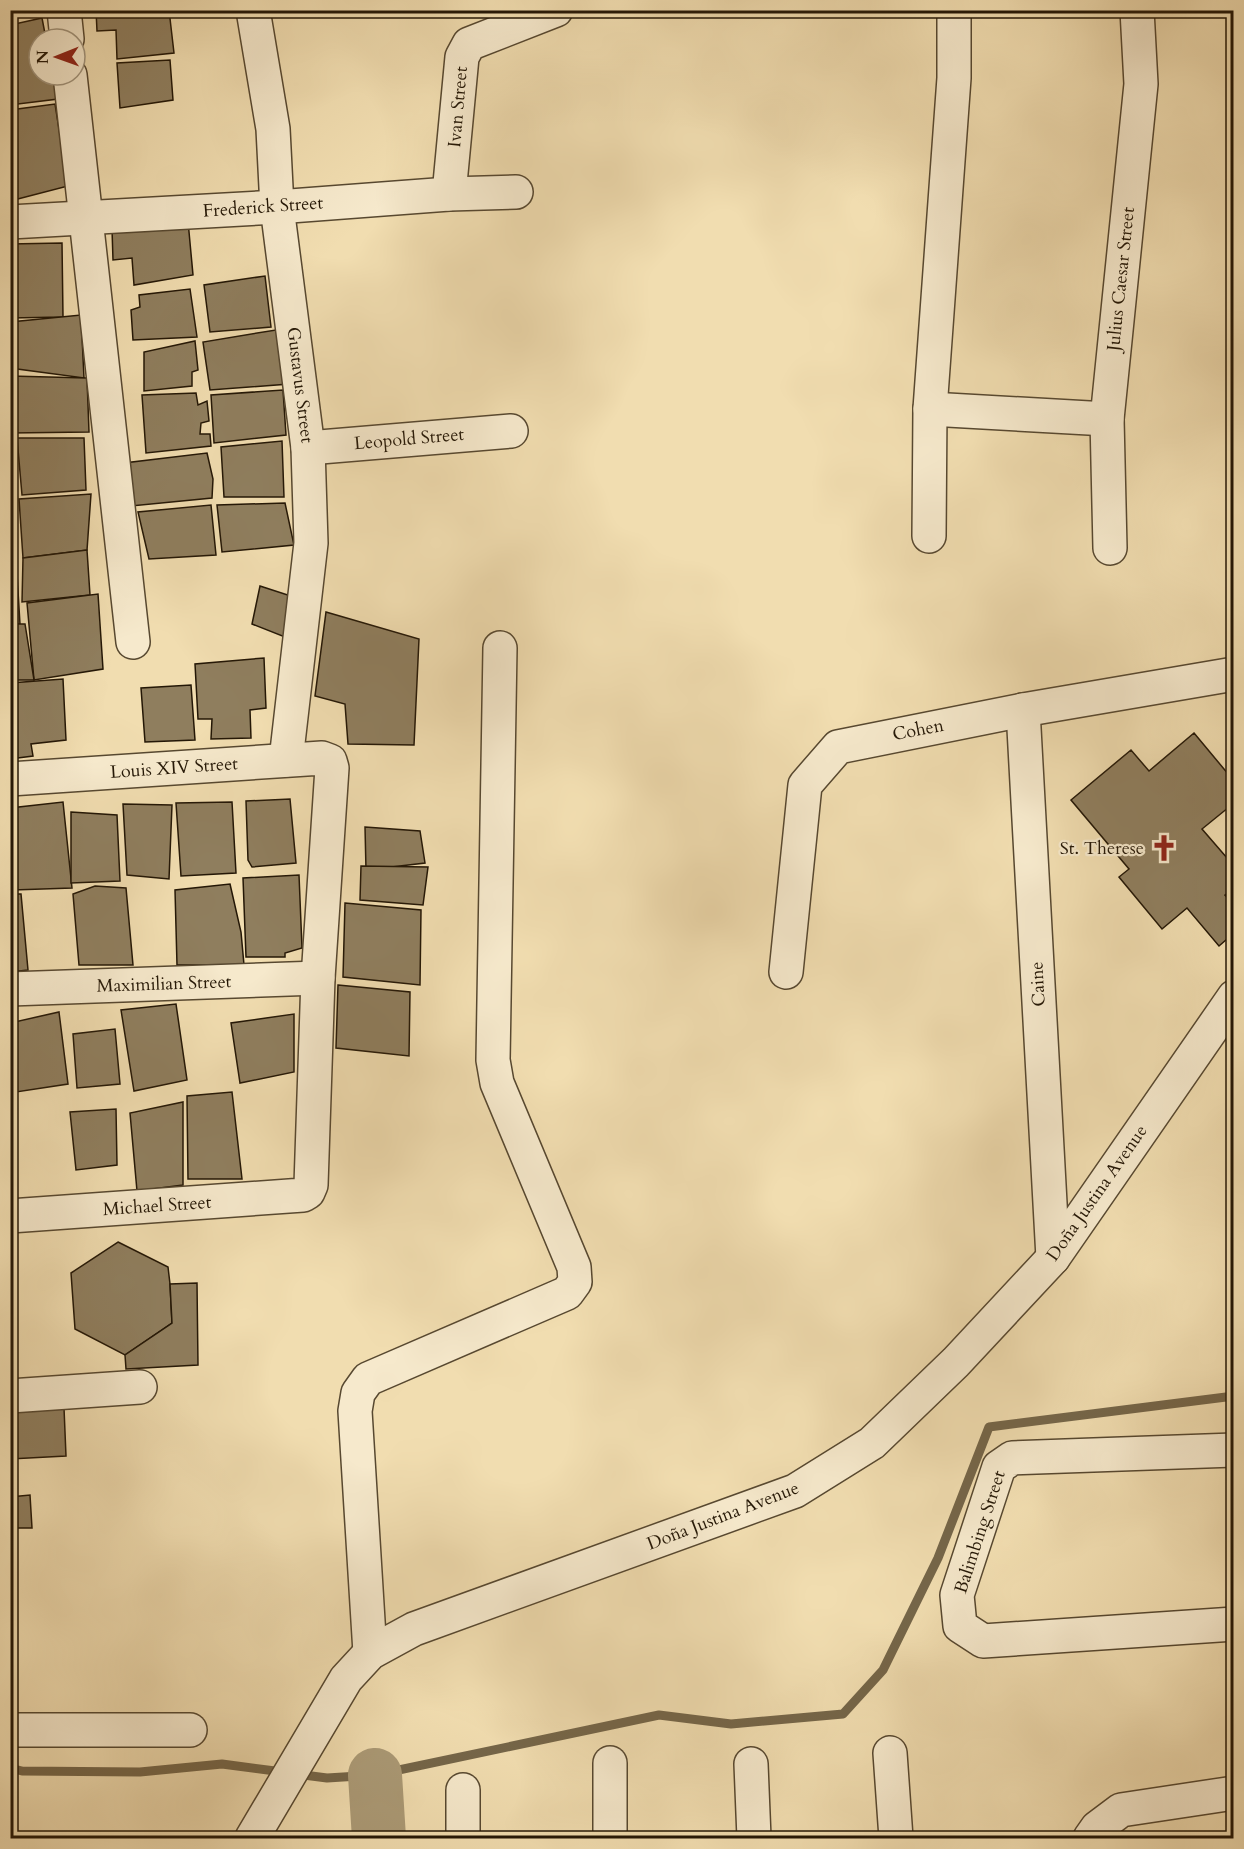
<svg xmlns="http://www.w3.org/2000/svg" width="1244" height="1849" font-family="Cardo,serif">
  <rect width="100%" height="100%" fill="#f1ddb0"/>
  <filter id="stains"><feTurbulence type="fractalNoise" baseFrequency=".00333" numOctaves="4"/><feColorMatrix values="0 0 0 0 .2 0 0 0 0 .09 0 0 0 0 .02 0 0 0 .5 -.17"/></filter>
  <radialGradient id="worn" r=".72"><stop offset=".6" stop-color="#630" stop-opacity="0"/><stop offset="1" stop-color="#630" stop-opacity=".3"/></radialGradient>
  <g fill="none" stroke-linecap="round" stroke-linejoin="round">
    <!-- stream -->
    <g stroke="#756649" stroke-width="9">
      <polyline points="10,1768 22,1771 140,1772 222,1764 283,1772"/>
      <polyline points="296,1774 327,1778 375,1775 659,1715 731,1724 843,1714 883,1670 938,1558 989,1427 1234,1396"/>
    </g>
    <!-- river -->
    <polyline stroke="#ab9a76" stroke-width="54" points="375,1775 379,1838"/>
  </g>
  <!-- building -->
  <g fill="#8f7e5e" stroke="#241706" stroke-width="1.5">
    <polygon points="96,10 169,10 174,53 117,59 116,30 97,31"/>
    <polygon points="42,18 46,39 39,39 39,75 54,75 58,99 10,105 10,25"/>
    <polygon points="170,60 173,100 120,108 117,63"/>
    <polygon points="55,104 68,186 10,201 10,110"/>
    <polygon points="188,221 193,275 134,285 132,258 113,260 112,229"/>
    <polygon points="62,243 63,317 10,318 10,244"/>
    <polygon points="265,276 271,327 210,332 204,285"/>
    <polygon points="190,289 197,337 133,340 131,310 140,307 139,295"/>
    <polygon points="81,315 84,378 10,368 10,322"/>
    <polygon points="282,329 289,384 210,390 203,342"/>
    <polygon points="195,341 198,370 192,372 192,386 144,391 144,352"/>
    <polygon points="10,376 87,378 89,432 10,433"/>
    <polygon points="283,390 286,435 214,443 211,395"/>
    <polygon points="196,393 198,405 207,401 209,421 201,423 200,434 210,434 211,446 146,453 142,395"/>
    <polygon points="17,438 84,438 86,490 22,495"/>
    <polygon points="282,441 284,497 224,497 221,447"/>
    <polygon points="207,453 213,479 212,498 131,506 124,463"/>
    <polygon points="10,492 13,492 15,553 10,553"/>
    <polygon points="91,494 87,550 23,558 19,499"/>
    <polygon points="285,503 294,545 222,552 217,505"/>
    <polygon points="211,505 216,555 149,559 138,512"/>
    <polygon points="87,550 90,595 22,602 23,558"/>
    <polygon points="10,558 16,558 20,624 10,624"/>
    <polygon points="260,586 297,598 290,639 252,624"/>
    <polygon points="98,594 103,669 34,680 27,603"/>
    <polygon points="326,612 419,639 414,745 348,744 345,704 315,696"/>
    <polygon points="10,624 25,624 34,680 10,680"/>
    <polygon points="264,658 266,708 250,710 251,738 211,739 212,719 198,719 195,664"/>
    <polygon points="63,679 66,740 31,744 33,756 10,759 10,683"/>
    <polygon points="191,685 195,740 145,742 141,688"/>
    <polygon points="1194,733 1234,781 1234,803 1202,829 1234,866 1234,888 1225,895 1234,906 1234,933 1219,946 1187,908 1162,929 1119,877 1129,869 1071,800 1131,750 1149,771"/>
    <polygon points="290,799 296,863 252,867 248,860 246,801"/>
    <polygon points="63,802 72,888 13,890 10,808"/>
    <polygon points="232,802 236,873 181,876 176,803"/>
    <polygon points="123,804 172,805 169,879 127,875"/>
    <polygon points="71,812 117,815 120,881 71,883"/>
    <polygon points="365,827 420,831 425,863 366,870"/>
    <polygon points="361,866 428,867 423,905 360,900"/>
    <polygon points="299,875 302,948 285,953 285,957 246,957 243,878"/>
    <polygon points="230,884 241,932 244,965 177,965 175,890"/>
    <polygon points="95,886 126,888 133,965 79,965 73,894"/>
    <polygon points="10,894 21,894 28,970 10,972"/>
    <polygon points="345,903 421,910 420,985 343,977"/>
    <polygon points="338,985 410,992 409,1056 336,1048"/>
    <polygon points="176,1004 187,1080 134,1091 121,1010"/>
    <polygon points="59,1012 68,1084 16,1092 10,1045 10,1023"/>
    <polygon points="294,1014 294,1072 240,1083 231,1023"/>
    <polygon points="115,1029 120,1084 77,1088 73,1034"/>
    <polygon points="232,1092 242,1179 188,1179 187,1096"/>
    <polygon points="183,1102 183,1185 137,1191 130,1113"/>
    <polygon points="116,1109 117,1165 76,1170 70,1112"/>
    <polygon points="118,1242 168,1267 170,1284 172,1323 125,1355 75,1329 71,1273"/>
    <polygon points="197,1283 198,1365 126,1369 125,1355 172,1323 170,1284"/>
    <polygon points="64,1408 66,1456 10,1459 10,1411"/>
    <polygon points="30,1495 32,1528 16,1528 17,1541 10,1542 10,1497"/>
  </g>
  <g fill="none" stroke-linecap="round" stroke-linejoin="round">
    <defs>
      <g id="minor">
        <polyline points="64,10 67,39"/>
        <polyline points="253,10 273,129 277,207 308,448 311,543 286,760"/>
        <polyline points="70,75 133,642"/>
        <polyline points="449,194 462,57 469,44 556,10"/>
        <polyline points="10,222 277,207 449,194 516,192"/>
        <polyline points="930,409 1107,419"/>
        <polyline points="308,448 511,431"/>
        <polyline points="929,536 930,409 954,78 954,10"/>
        <polyline points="1110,548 1107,419 1141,84 1137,10"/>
        <polyline points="1023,710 1053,1258"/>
        <polyline points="10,779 322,758 330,761 332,768 318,978 311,1185 308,1192 303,1195 10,1216"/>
        <polyline points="786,972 805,785 838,747 1023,710 1234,674"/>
        <polyline points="10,989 318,978"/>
        <polyline points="10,1396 140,1387"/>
        <polyline points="1234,1450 1012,1458 999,1467 957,1595 960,1626 983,1641 1234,1624"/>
        <polyline points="370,1653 355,1411 358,1393 368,1379 567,1293 575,1282 574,1267 497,1083 493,1060 500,648"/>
        <polyline points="10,1730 190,1730"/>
        <polyline points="890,1753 896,1838"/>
        <polyline points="751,1764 754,1838"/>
        <polyline points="252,1838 346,1679 370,1653 414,1629 795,1491 872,1443 956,1362 1053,1258 1234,997"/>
        <polyline points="463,1838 463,1790"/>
        <polyline points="610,1838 610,1763"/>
        <polyline points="1090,1838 1097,1828 1121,1810 1234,1793"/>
      </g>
    </defs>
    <!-- minor casing -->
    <use href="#minor" stroke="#574830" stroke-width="36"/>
    <!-- minor -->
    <use href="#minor" stroke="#f6e9cc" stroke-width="33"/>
  </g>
  <!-- icons -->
  <defs>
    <symbol id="church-bare" viewBox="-9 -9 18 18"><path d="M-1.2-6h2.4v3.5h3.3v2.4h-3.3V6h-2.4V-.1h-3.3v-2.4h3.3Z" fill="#8f2418" stroke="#f6e9cc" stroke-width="2.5" paint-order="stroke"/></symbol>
  </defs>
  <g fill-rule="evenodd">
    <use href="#church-bare" x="1145" y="829" width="38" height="38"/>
  </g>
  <g text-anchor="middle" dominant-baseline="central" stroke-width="4.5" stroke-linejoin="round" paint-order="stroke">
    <!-- street labels -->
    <g font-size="18" fill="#241706" stroke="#f6e9cc">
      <text transform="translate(458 107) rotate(-85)">Ivan Street</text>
      <text transform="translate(263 207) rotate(-4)">Frederick Street</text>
      <text transform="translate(1121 279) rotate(-84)">Julius Caesar Street</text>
      <text transform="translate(300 385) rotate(83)">Gustavus Street</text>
      <text transform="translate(409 439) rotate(-5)">Leopold Street</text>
      <text transform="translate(918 730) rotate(-11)">Cohen</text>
      <text transform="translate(174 768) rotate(-4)">Louis XIV Street</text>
      <text transform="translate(164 984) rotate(-2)">Maximilian Street</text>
      <text transform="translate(1038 984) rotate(-93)">Caine</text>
      <text transform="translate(1097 1193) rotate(-55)">Doña Justina Avenue</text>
      <text transform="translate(157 1206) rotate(-4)">Michael Street</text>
      <text transform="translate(723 1516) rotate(-21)">Doña Justina Avenue</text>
      <text transform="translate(980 1532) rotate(-72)">Balimbing Street</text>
    </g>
    <!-- poi labels -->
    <g font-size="18" fill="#241706" stroke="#f6e9cc" text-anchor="end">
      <text x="1144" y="848">St. Therese</text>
    </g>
  </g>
  <!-- margin -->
  <rect width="1244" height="1849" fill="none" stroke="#f1ddb0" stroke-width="36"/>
  <rect x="12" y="12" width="1220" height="1825" fill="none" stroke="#241706" stroke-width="3"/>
  <rect x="18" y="18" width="1208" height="1813" fill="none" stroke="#241706" stroke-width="1.5"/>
  <!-- north arrow -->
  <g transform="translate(57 57) rotate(269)"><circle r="28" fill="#f6e9cc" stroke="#a2957d" stroke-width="1.5"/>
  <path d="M0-4.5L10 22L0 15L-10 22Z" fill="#8f2418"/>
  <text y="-9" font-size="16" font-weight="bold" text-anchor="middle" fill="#241706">N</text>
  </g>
  <rect width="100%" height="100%" filter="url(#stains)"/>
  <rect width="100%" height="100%" fill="url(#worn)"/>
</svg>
